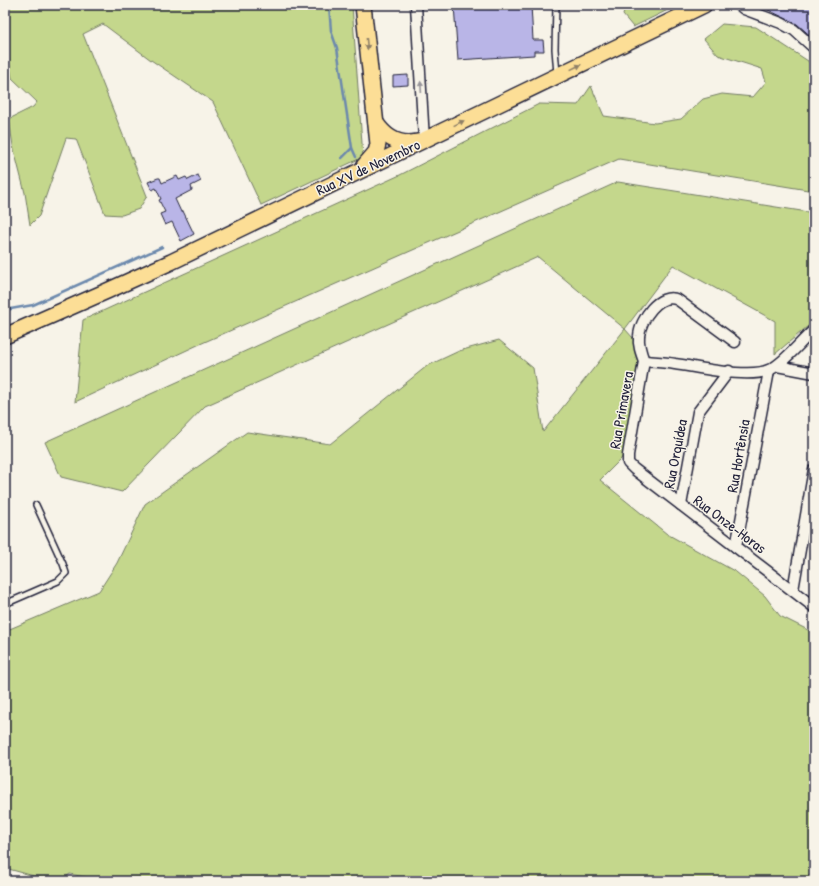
<svg xmlns="http://www.w3.org/2000/svg" width="819" height="886" font-family="'Patrick Hand',sans-serif">
  <rect width="100%" height="100%" fill="#f7f3e8"/>
  <filter id="ink" filterUnits="userSpaceOnUse"><feTurbulence type="fractalNoise" baseFrequency=".025" numOctaves="2"/><feDisplacementMap in="SourceGraphic" scale="8" xChannelSelector="R" yChannelSelector="G"/><feConvolveMatrix kernelMatrix="1 2 1 2 8 2 1 2 1" color-interpolation-filters="sRGB"/></filter>
  <g filter="url(#ink)">
    <!-- green -->
    <g fill="#c4d78c" stroke="#737c64">
      <polygon points="5,5 352,5 363,157 261,205 213,102 151,60 103,24 83,34 147,196 139,209 122,215 105,214 76,139 66,138 39,216 30,225 25,193 13,146 9,119 33,107 37,102 12,78 5,38"/>
      <polygon points="626,5 678,5 633,27 623,15"/>
      <polygon points="722,24 756,27 808,61 814,68 814,191 619,159 200,344 75,402 83,320 400,175 539,104 578,105 591,86 604,116 655,123 681,119 703,99 722,94 753,97 766,82 762,69 718,55 704,39"/>
      <polygon points="618,182 814,213 814,321 775,354 775,321 673,265 625,329 633,338 639,366 625,451 621,459 600,480 667,534 736,572 765,596 780,616 814,633 814,881 104,881 70,874 60,881 52,881 5,868 5,631 99,591 117,563 145,504 247,432 330,444 427,366 459,351 499,340 533,368 543,432 625,329 538,257 205,406 122,492 61,477 45,442"/>
    </g>
    <g fill="none" stroke-linecap="round" stroke-linejoin="round">
      <!-- stream -->
      <g stroke="#6c89ad" stroke-width="2.5">
        <polyline points="329,5 331,31 337,48 352,148 356,157"/>
        <polyline points="342,158 352,148"/>
        <polyline points="5,310 33,305 162,247"/>
      </g>
    </g>
    <!-- building -->
    <g fill="#b9b5e7" stroke="#22223b">
      <polygon points="454,5 531,5 533,40 543,40 544,51 534,51 534,55 458,60"/>
      <polygon points="758,5 814,5 814,39 797,24"/>
      <polygon points="408,75 408,85 393,86 393,76"/>
      <polygon points="198,175 201,181 191,186 192,190 175,199 181,212 183,211 194,234 181,241 172,222 165,225 160,214 165,212 159,200 161,199 156,188 152,190 148,182 158,178 160,178 162,183 177,176 179,180 186,177 188,180"/>
    </g>
    <g fill="none" stroke-linecap="round" stroke-linejoin="round">
      <defs>
        <g id="lane">
          <polyline points="556,5 555,49 557,74"/>
          <polyline points="5,604 58,581 66,573 63,564 36,505"/>
        </g>
        <g id="street">
          <polyline points="416,5 424,140"/>
          <polyline points="739,5 744,9 781,23 794,30 814,48"/>
          <polyline points="644,361 628,455 628,463 634,469 814,607"/>
          <path d="M644,361C654,362 664,362 675,364C698,367 751,380 771,369C785,362 801,341 814,330"/>
          <path d="M644,361C641,353 638,345 639,336C640,320 659,291 678,300L735,342"/>
          <polyline points="777,366 814,373"/>
          <polyline points="681,505 698,412 729,371"/>
          <polyline points="736,547 769,371"/>
          <polyline points="793,590 814,469"/>
        </g>
        <g id="primary">
          <polyline points="363,5 378,144 376,152 364,166"/>
          <path d="M376,123C386,138 399,146 417,142"/>
          <polyline points="5,336 107,291 171,262 704,5"/>
        </g>
      </defs>
      <!-- lane casing -->
      <use href="#lane" stroke="#22223b" stroke-width="8"/>
      <!-- street casing -->
      <use href="#street" stroke="#22223b" stroke-width="13"/>
      <!-- primary casing -->
      <use href="#primary" stroke="#22223b" stroke-width="18"/>
      <!-- lane -->
      <use href="#lane" stroke="#f7f3e8" stroke-width="5"/>
      <!-- street -->
      <use href="#street" stroke="#f7f3e8" stroke-width="10"/>
      <!-- primary -->
      <use href="#primary" stroke="#fcde96" stroke-width="15"/>
    </g>
    <!-- one-way arrows -->
    <defs><path id="oneway-solid" d="M-6-.8H1V-3.2L6.5 0L1 3.2V.8H-6Z"/></defs>
    <g fill="#8f8068">
      <use href="#oneway-solid" transform="translate(367 44) rotate(84)"/>
      <use href="#oneway-solid" transform="translate(576 67) rotate(-26)"/>
      <use href="#oneway-solid" transform="translate(459 123) rotate(-26)"/>
    </g>
    <use fill="#97959a" href="#oneway-solid" transform="translate(421 87) rotate(-94)"/>
  </g>
  <g text-anchor="middle" dominant-baseline="central" stroke-width="3" stroke-linejoin="round" paint-order="stroke">
    <!-- street labels -->
    <g font-size="15" fill="#22223b" stroke="#f7f3e8">
      <text transform="translate(368 167) rotate(-25)">Rua XV de Novembro</text>
      <text transform="translate(621 410) rotate(-80)">Rua Primavera</text>
      <text transform="translate(675 454) rotate(-79)">Rua Orquídea</text>
      <text transform="translate(738 456) rotate(-80)">Rua Hortênsia</text>
      <text transform="translate(730 524) rotate(37)">Rua Onze-Horas</text>
    </g>
  </g>
  <!-- margin -->
  <rect width="819" height="886" fill="none" stroke="#f7f3e8" stroke-width="20"/>
  <rect x="10" y="10" width="799" height="866" fill="none" stroke="#22223b" stroke-width="1.5" filter="url(#ink)"/>
</svg>
